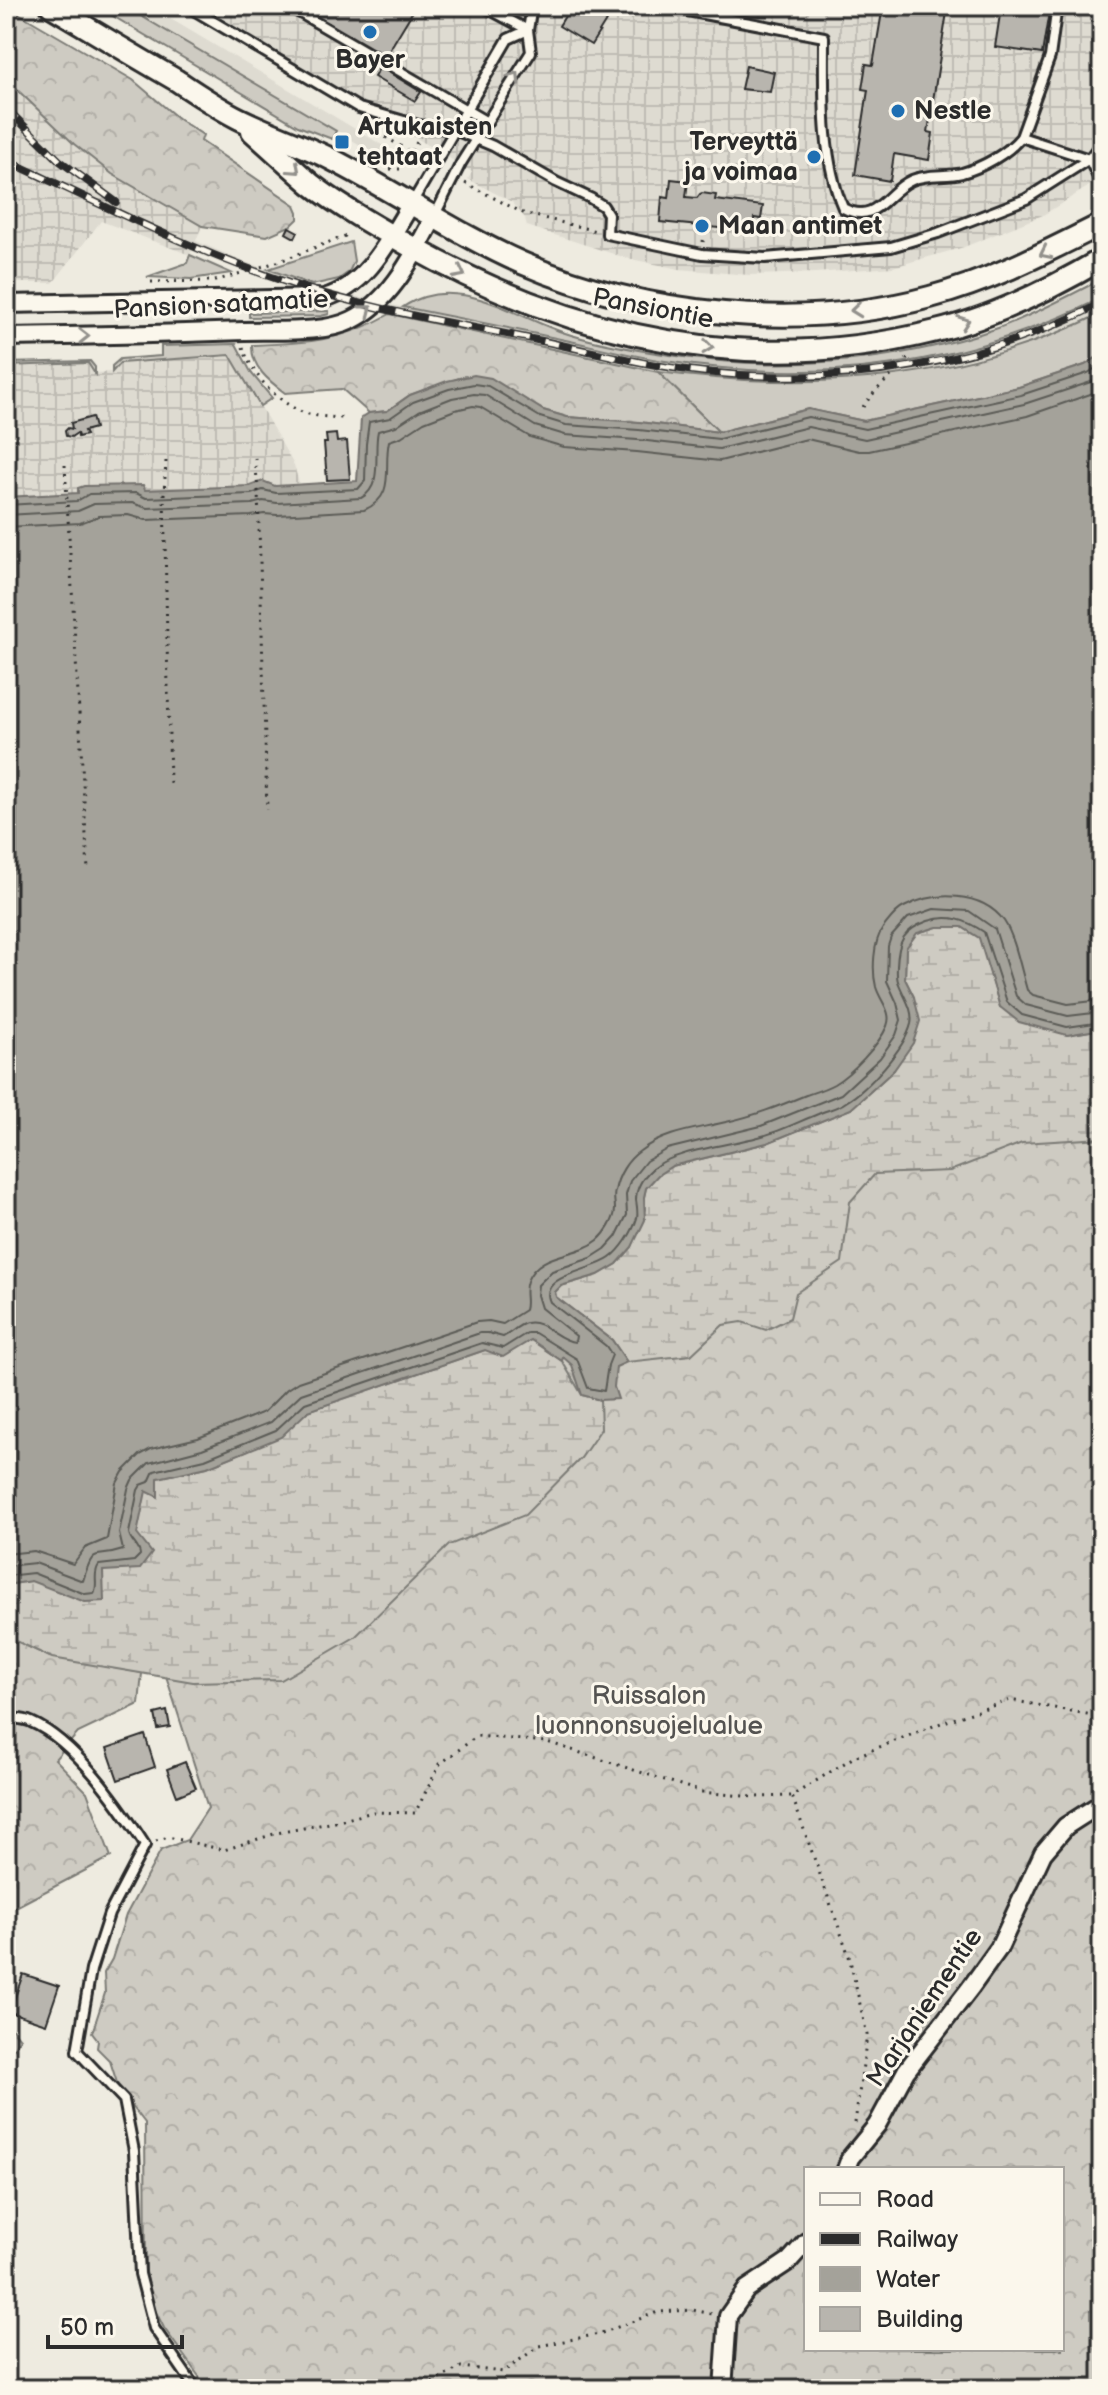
<svg xmlns="http://www.w3.org/2000/svg" width="1108" height="2395" font-family="'Balsamiq Sans',sans-serif">
  <defs>
    <pattern id="industrial-grid" width="8" height="8" patternUnits="userSpaceOnUse" patternTransform="scale(2)"><rect width="8" height="8" fill="#dedbd1"/><path d="M0 4h8M4 0v8" fill="none" stroke="#bfbcb4"/></pattern>
    <pattern id="forest-crowns" width="20" height="18" patternUnits="userSpaceOnUse" patternTransform="scale(2)"><rect width="20" height="18" fill="#cecbc2"/><path d="M2 6a3 3 0 1 1 6 0M12 15a3 3 0 1 1 6 0" fill="none" stroke="#b1aea7"/></pattern>
    <pattern id="wetland-marsh" width="20" height="14" patternUnits="userSpaceOnUse" patternTransform="scale(2)"><rect width="20" height="14" fill="#cecbc2"/><path d="M1 5h8M5 5V1M11 12h8M15 12V8" fill="none" stroke="#b1aea7"/></pattern>
  </defs>
  <rect width="100%" height="100%" fill="#eeebe0"/>
  <filter id="ink" filterUnits="userSpaceOnUse"><feTurbulence type="fractalNoise" baseFrequency=".0125" numOctaves="2"/><feDisplacementMap in="SourceGraphic" scale="16" xChannelSelector="R" yChannelSelector="G"/><feConvolveMatrix kernelMatrix="1 2 1 2 8 2 1 2 1" color-interpolation-filters="sRGB"/></filter>
  <g filter="url(#ink)">
    <!-- built -->
    <g fill="#dedbd1">
      <polygon points="124,6 149,6 397,154 391,163"/>
      <polygon points="196,241 245,262 312,285 377,302 661,361 704,367 747,370 828,371 901,364 990,344 1068,315 1102,298 1102,313 1072,328 991,357 903,375 791,382 702,378 658,372 369,310 297,290 192,250"/>
    </g>
    <!-- industrial -->
    <g fill="url(#industrial-grid)">
      <polygon points="200,6 1102,6 1102,178 1043,215 964,247 893,267 815,273 749,275 679,269 626,258 527,226 525,218 512,202 468,179 472,172"/>
      <polygon points="6,79 38,110 160,203 202,226 190,255 101,221 53,283 6,283"/>
      <polygon points="231,355 294,465 299,483 275,486 263,481 251,486 144,490 143,485 84,486 78,488 78,493 6,497 6,366 88,363 95,373 112,372 120,363"/>
    </g>
    <!-- grass -->
    <g fill="#cecbc2" stroke="#7c7b76" stroke-width="2">
      <polygon points="96,6 124,6 336,131 332,139 298,126"/>
      <polygon points="351,242 354,261 349,272 339,279 312,285 268,269"/>
      <polygon points="190,255 231,273 191,279 147,277 187,263"/>
      <path d="M1102,279V298C960,368 820,385 665,361C633,356 601,348 570,341C514,329 459,318 403,307C455,272 512,315 562,332C594,343 630,349 663,354C775,372 890,365 998,328C1034,315 1068,296 1102,279Z"/>
      <polygon points="329,311 329,314 321,316 249,317 249,313"/>
      <path d="M1102,313V354L1085,365L1019,387L864,421L808,409L719,432L658,372C813,392 960,383 1102,313Z"/>
      <polygon points="236,344 252,374 272,398 260,406 230,355 120,363 112,372 112,366 120,359 161,356 161,346"/>
      <polygon points="90,361 95,367 95,374 88,363 6,366 6,363"/>
    </g>
    <!-- forest -->
    <g fill="url(#forest-crowns)" stroke="#7c7b76" stroke-width="2" fill-rule="evenodd">
      <polygon points="6,6 133,80 180,120 203,135 201,141 295,205 298,212 298,219 292,225 267,236 202,226 112,174 74,144 6,79"/>
      <path d="M390,314L658,372L719,432L639,422L567,417L543,410L524,400L465,376L410,395L387,411L369,413L342,389L285,393C269,381 251,367 252,345C306,343 341,342 390,314Z"/>
      <path d="M1102,885V2389H208L164,2328L152,2304L146,2272L145,2123L119,2089L110,2061L97,2048L98,2041L92,2033L105,1993L104,1973L112,1959L126,1915L161,1850L187,1840L208,1808L160,1657L65,1659L142,1673L139,1704L78,1733L55,1759L87,1792L111,1857L6,1912V1636L50,1657L6,1624V1443ZM806,2169H1062V2349H806Z"/>
      <polygon points="6,2021 20,2038 6,2060"/>
    </g>
    <!-- wetland -->
    <g fill="url(#wetland-marsh)" stroke="#7c7b76" stroke-width="2">
      <polygon points="937,927 962,927 980,938 1000,1007 1067,1035 1102,1029 1102,1138 1022,1143 950,1171 875,1174 850,1202 842,1262 796,1293 790,1318 766,1330 742,1322 723,1325 691,1355 627,1362 612,1340 556,1297 555,1292 561,1286 598,1275 617,1264 632,1247 645,1209 644,1197 646,1188 658,1175 672,1166 767,1143 851,1109 894,1070 914,997 905,979 906,948 917,933"/>
      <polygon points="531,1340 562,1361 582,1395 600,1400 601,1429 581,1458 525,1515 449,1545 355,1637 281,1680 193,1682 52,1658 6,1636 6,1585 31,1581 146,1490 158,1478 207,1467 248,1450 308,1411 485,1350"/>
    </g>
    <!-- water -->
    <polygon fill="#a4a29a" stroke="#74726e" stroke-width="2" points="1102,354 1102,1029 1067,1035 1019,1022 1000,1007 979,938 962,927 937,927 917,933 906,948 905,979 914,997 920,1021 913,1043 894,1070 851,1109 767,1143 672,1166 658,1175 646,1188 644,1197 645,1220 632,1247 617,1264 598,1275 561,1286 555,1292 556,1297 612,1340 627,1362 616,1367 614,1387 618,1399 600,1400 582,1395 572,1365 563,1357 562,1361 531,1340 503,1357 485,1350 308,1411 281,1437 207,1467 158,1478 158,1497 146,1491 137,1534 152,1553 140,1569 103,1571 104,1601 85,1602 31,1581 6,1585 6,497 78,493 78,488 84,486 143,485 145,490 250,486 263,481 275,486 357,481 361,418 369,413 387,411 410,395 447,381 474,375 491,378 543,410 567,417 639,422 719,432 808,409 864,421 1019,387 1085,365"/>
    <g fill="none" stroke-linecap="round" stroke-linejoin="round">
      <!-- shore -->
      <g stroke="#5b5b57" stroke-width="2">
        <polyline points="6,505 77,501 89,494 136,493 146,498 251,494 263,490 276,493 358,489 365,481 366,444 369,422 390,418 413,402 449,389 474,384 488,386 540,417 566,425 639,430 719,439 808,417 865,429 1021,395 1088,373 1102,364"/>
        <path d="M6,515L78,511L94,504L132,503L147,508L252,504L263,501L277,503L361,498C384,486 373,452 378,431L396,426L419,411L452,398L474,394L485,395L535,426L565,435L638,440L719,449L808,427L865,439L1024,404L1091,382L1102,376"/>
        <path d="M6,527L80,523L99,516L128,515L146,520L251,516L264,514L277,515L364,510C397,496 383,468 389,441L401,437L424,422L455,410L473,406L480,407L530,437L564,447L637,452L720,461L807,439L859,451H869L1027,416L1102,390"/>
        <path d="M6,1554L34,1551L73,1564L85,1548L107,1539L117,1483L123,1472L140,1455L151,1449L198,1438L264,1412L287,1389L298,1382L477,1322L489,1321L503,1324L525,1310C528,1301 523,1291 527,1281C539,1251 576,1258 598,1240C606,1233 615,1219 615,1209C615,1202 613,1197 615,1191C618,1175 627,1160 640,1151C664,1132 697,1129 726,1122C754,1116 779,1106 806,1095C815,1092 825,1089 834,1084C851,1074 879,1045 887,1026C893,1012 880,1001 876,987C872,971 873,942 883,928C889,921 895,911 904,907C934,891 982,891 1004,921C1015,937 1021,970 1027,990L1033,995L1068,1004L1102,1000"/>
        <path d="M6,1566L35,1563L83,1581C94,1544 94,1560 123,1550L119,1533L128,1489L132,1480L149,1463L202,1449L271,1422L301,1394L480,1333H488L503,1337C511,1333 518,1325 526,1323C544,1319 558,1341 575,1342L576,1336L541,1308L537,1295L538,1285L552,1271L591,1258L605,1249L616,1237L627,1215L626,1195L630,1181L646,1161L667,1149L761,1126L841,1094L880,1058L896,1035L901,1020L897,1003L887,981L888,946L891,937L908,918L934,909L969,911L995,929L1016,996L1026,1005L1068,1016L1102,1012"/>
        <path d="M6,1576L33,1573L85,1594L94,1593C99,1585 92,1574 99,1565L134,1561L140,1555C140,1546 130,1542 129,1533L138,1490L141,1485L149,1482L154,1471L205,1459L276,1430L305,1403L482,1343L503,1348L527,1333H535L577,1359L588,1388L604,1391L608,1365L612,1355L606,1346L550,1302C537,1275 593,1271 610,1258C621,1250 633,1232 637,1218C638,1213 637,1206 636,1200C636,1188 643,1177 652,1169C674,1150 732,1145 762,1136C781,1131 800,1121 818,1114C827,1110 838,1108 846,1102C868,1089 905,1048 911,1024C914,1010 904,997 899,984C896,978 897,972 897,966C898,941 903,930 928,921C950,914 966,920 984,932L1007,1002L1022,1015L1067,1027L1102,1022"/>
      </g>
    </g>
    <!-- building -->
    <g fill="#b8b5ae" stroke="#2b2b2b" stroke-width="2">
      <polygon points="296,6 416,6 384,59"/>
      <polygon points="571,6 614,8 591,45 559,26"/>
      <polygon points="883,6 948,6 928,132 933,133 929,160 894,154 890,181 855,175 868,90 862,89 866,64 873,65"/>
      <polygon points="987,6 1050,6 1042,54 995,47 1001,8"/>
      <polygon points="746,66 774,72 770,92 741,89"/>
      <polygon points="380,67 421,92 415,101 374,77"/>
      <polygon points="671,179 688,181 686,197 697,198 700,194 702,193 716,195 715,200 763,206 761,219 754,218 753,227 749,231 660,222 662,197 669,198"/>
      <polygon points="289,227 298,232 295,238 286,233"/>
      <polygon points="92,417 95,428 84,431 86,435 78,437 77,433 71,437 66,436 65,431 68,428 72,429 71,423"/>
      <polygon points="336,434 337,442 347,441 350,479 327,480 324,443 327,443 326,435"/>
      <polygon points="167,1711 170,1727 158,1729 155,1714"/>
      <polygon points="145,1735 155,1767 118,1780 107,1748"/>
      <polygon points="185,1762 196,1788 177,1796 167,1769"/>
      <polygon points="23,1974 59,1986 46,2024 10,2012"/>
    </g>
    <g fill="none" stroke-linecap="round" stroke-linejoin="round">
      <defs>
        <g id="service">
          <polyline points="187,6 359,108 418,125 455,130 493,146 556,182 590,198 603,206 608,214 607,234 702,254 765,258 891,247 938,233 1026,199 1089,159 1102,185"/>
          <polyline points="288,6 487,122"/>
          <polyline points="483,6 528,30 532,6"/>
          <path d="M661,6L824,37C824,93 821,156 843,208C877,226 886,191 912,180C928,173 946,177 962,173C983,167 1007,154 1021,137L1050,57L1057,6"/>
          <polyline points="1099,39 1102,39"/>
          <polyline points="1021,137 1089,159 1102,142"/>
          <polyline points="412,203 508,39 528,30 531,52 461,163 434,217"/>
          <path d="M6,1718C14,1719 24,1718 31,1722C75,1741 119,1805 145,1845L109,1914L91,1970L77,2051L124,2100L134,2151L140,2274L154,2328L196,2389"/>
        </g>
        <g id="minor">
          <path d="M6,304L324,298C367,286 389,240 411,204"/>
          <path d="M6,337C85,336 164,334 244,331C275,330 324,334 352,320C392,301 414,254 434,217"/>
          <polyline points="846,2169 850,2158 877,2125 906,2071 971,1987 999,1948 1043,1853 1066,1826 1102,1803"/>
          <polyline points="723,2389 728,2316 747,2289 789,2261 806,2242"/>
        </g>
        <g id="tertiary">
          <path d="M51,6C93,31 134,56 176,80C196,93 216,107 238,118C268,133 301,144 331,159C396,192 456,234 522,263C645,316 801,332 930,297C991,281 1046,252 1102,224"/>
          <path d="M252,131C272,149 291,167 311,184C339,206 376,227 408,245C573,338 750,378 936,331C994,317 1051,289 1102,259"/>
        </g>
      </defs>
      <!-- service casing -->
      <use href="#service" stroke="#2b2b2b" stroke-width="14"/>
      <!-- minor casing -->
      <use href="#minor" stroke="#2b2b2b" stroke-width="22"/>
      <!-- tertiary casing -->
      <use href="#tertiary" stroke="#2b2b2b" stroke-width="26"/>
      <!-- path -->
      <g stroke="#2b2b2b" stroke-width="3" stroke-dasharray="2 6" stroke-linecap="butt">
        <polyline points="365,125 424,160"/>
        <polyline points="390,169 401,169 420,137"/>
        <polyline points="465,183 523,213 596,231"/>
        <polyline points="703,242 705,227"/>
        <polyline points="151,282 215,281 280,261 345,236 348,231"/>
        <path d="M243,347C251,373 275,400 300,411C314,417 329,417 343,418"/>
        <path d="M863,407C876,387 896,374 910,355"/>
        <polyline points="255,458 258,490 267,810"/>
        <polyline points="166,461 164,493 170,784"/>
        <polyline points="65,465 88,871"/>
        <polyline points="156,1841 168,1837 224,1850 277,1833 335,1822 373,1812 415,1813 440,1764 477,1736 547,1742 702,1792 753,1797 792,1796"/>
        <polyline points="855,2123 867,2035 849,1956 792,1796 854,1757 941,1723 1010,1700 1098,1716 1102,1715"/>
        <polyline points="425,2387 461,2367 503,2372 539,2346 599,2334 658,2312 693,2310 712,2314"/>
      </g>
      <!-- service -->
      <use href="#service" stroke="#fbf7ec" stroke-width="8"/>
      <!-- minor -->
      <use href="#minor" stroke="#fbf7ec" stroke-width="16"/>
      <!-- tertiary -->
      <use href="#tertiary" stroke="#fbf7ec" stroke-width="20"/>
      <defs>
        <g id="rail">
          <polyline points="6,108 60,161 116,202"/>
          <path d="M6,160C99,203 192,251 289,283C371,310 458,324 542,341C595,352 649,366 703,372C841,386 978,367 1102,303"/>
        </g>
      </defs>
      <!-- rail casing -->
      <use href="#rail" stroke="#2b2b2b" stroke-width="8"/>
      <!-- rail -->
      <use href="#rail" stroke="#fbf7ec" stroke-width="5" stroke-dasharray="15" stroke-linecap="butt"/>
    </g>
    <!-- one-way arrows -->
    <defs><path id="oneway-chevron" d="M-2-3.5L2.5 0L-2 3.5" fill="none" stroke-width="1.6" stroke-linecap="round" stroke-linejoin="round" transform="scale(2)"/></defs>
    <g stroke="#93918c">
      <use href="#oneway-chevron" transform="translate(515 77) rotate(-57)"/>
      <use href="#oneway-chevron" transform="translate(295 169) rotate(42)"/>
      <use href="#oneway-chevron" transform="translate(1045 253) rotate(154)"/>
      <use href="#oneway-chevron" transform="translate(460 273) rotate(27)"/>
      <use href="#oneway-chevron" transform="translate(367 310) rotate(-38)"/>
      <use href="#oneway-chevron" transform="translate(856 310) rotate(174)"/>
      <use href="#oneway-chevron" transform="translate(964 322) rotate(-19)"/>
      <use href="#oneway-chevron" transform="translate(84 336) rotate(-1)"/>
      <use href="#oneway-chevron" transform="translate(708 347) rotate(7)"/>
    </g>
  </g>
  <!-- markers -->
  <g fill="#1f6fb2" stroke="#fbf7ec" stroke-width="3">
    <circle cx="370" cy="32" r="8"/>
    <circle cx="898" cy="111" r="8"/>
    <rect x="334" y="134" width="16" height="16" rx="4"/>
    <circle cx="814" cy="157" r="8"/>
    <circle cx="702" cy="226" r="8"/>
  </g>
  <g text-anchor="middle" dominant-baseline="central" stroke-width="6" stroke-linejoin="round" paint-order="stroke">
    <!-- poi labels -->
    <g font-size="26" font-weight="bold" fill="#2b2b2b" stroke="#fbf7ec" text-anchor="start">
      <text x="370" y="60" text-anchor="middle">Bayer</text>
      <text x="914" y="111">Nestle</text>
      <text x="358" y="127">Artukaisten<tspan x="358" dy="30">tehtaat</tspan></text>
      <text x="798" y="142" text-anchor="end">Terveyttä<tspan x="798" dy="30">ja voimaa</tspan></text>
      <text x="718" y="226">Maan antimet</text>
    </g>
    <!-- street labels -->
    <g font-size="26" fill="#2b2b2b" stroke="#fbf7ec">
      <text transform="translate(221 305) rotate(-3)">Pansion satamatie</text>
      <text transform="translate(653 309) rotate(11)">Pansiontie</text>
      <text transform="translate(925 2008) rotate(-56)">Marjaniementie</text>
    </g>
    <!-- park labels -->
    <g font-size="26" fill="#545351" stroke="#fbf7ec">
      <text x="649" y="1696">Ruissalon<tspan x="649" dy="30">luonnonsuojelualue</tspan></text>
    </g>
  </g>
  <!-- margin -->
  <rect width="1108" height="2395" fill="none" stroke="#fbf7ec" stroke-width="32"/>
  <rect x="16" y="16" width="1076" height="2363" fill="none" stroke="#2b2b2b" stroke-width="3" filter="url(#ink)"/>
  <!-- legend -->
  <rect x="804" y="2167" width="260" height="184" fill="#fbf7ec" stroke="#a8a59f" stroke-width="2"/>
  <rect x="820" y="2193" width="40" height="12" fill="#fbf7ec" stroke="#a8a59f" stroke-width="2"/>
  <text x="876" y="2207" font-size="24" fill="#2b2b2b">Road</text>
  <rect x="820" y="2233" width="40" height="12" fill="#2b2b2b" stroke="#a8a59f" stroke-width="2"/>
  <text x="876" y="2247" font-size="24" fill="#2b2b2b">Railway</text>
  <rect x="820" y="2267" width="40" height="24" fill="#a4a29a" stroke="#a8a59f" stroke-width="2"/>
  <text x="876" y="2287" font-size="24" fill="#2b2b2b">Water</text>
  <rect x="820" y="2307" width="40" height="24" fill="#b8b5ae" stroke="#a8a59f" stroke-width="2"/>
  <text x="876" y="2327" font-size="24" fill="#2b2b2b">Building</text>
  <!-- scale -->
  <path d="M48 2335v12h134v-12" fill="none" stroke="#2b2b2b" stroke-width="4"/>
  <text x="60" y="2335" font-size="24" fill="#2b2b2b" stroke="#fbf7ec" stroke-width="6" paint-order="stroke">50 m</text>
</svg>
